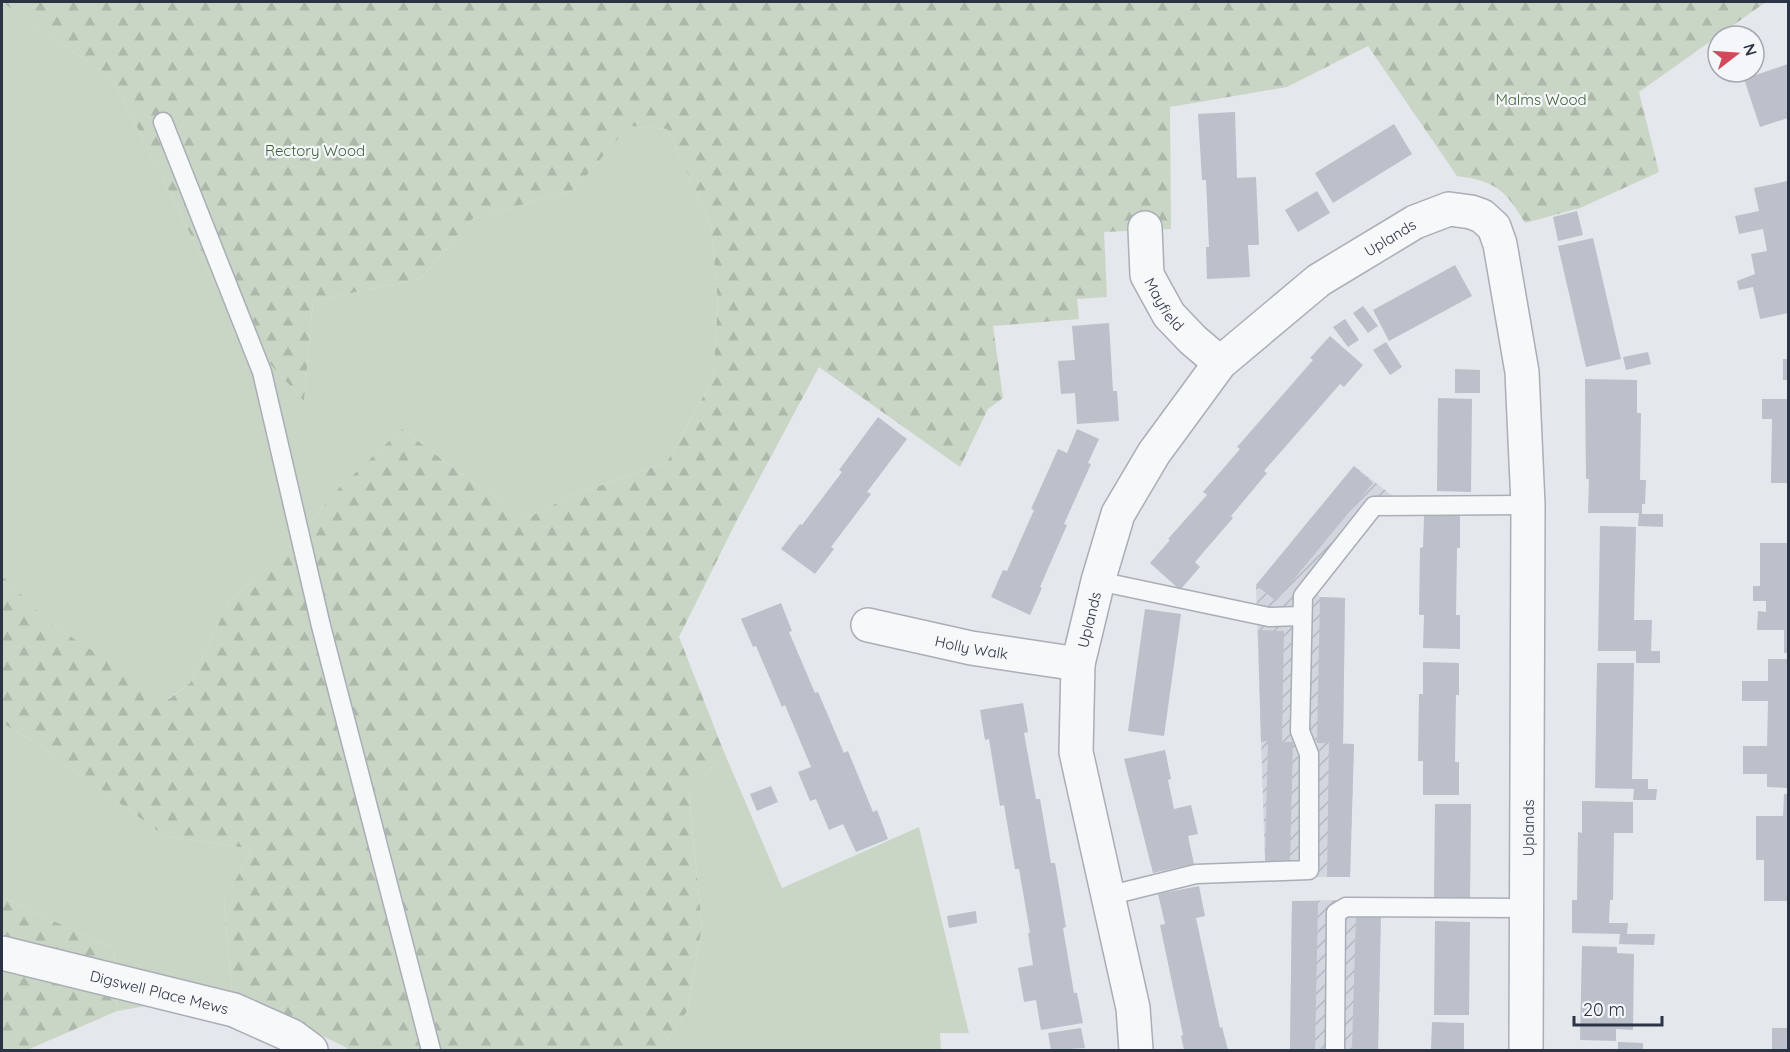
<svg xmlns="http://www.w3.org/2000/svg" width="1790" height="1052" font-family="Quicksand,sans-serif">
  <defs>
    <pattern id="industrial-furrows" width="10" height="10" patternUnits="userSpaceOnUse" patternTransform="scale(1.5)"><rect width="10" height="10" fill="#d2d6de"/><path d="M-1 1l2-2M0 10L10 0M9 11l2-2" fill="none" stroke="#b4b8c0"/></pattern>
    <pattern id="forest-firs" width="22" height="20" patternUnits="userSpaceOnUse" patternTransform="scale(1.5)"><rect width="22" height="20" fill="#c9d6c5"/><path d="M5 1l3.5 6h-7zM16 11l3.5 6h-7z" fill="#adb8ab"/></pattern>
  </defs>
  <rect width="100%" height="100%" fill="#e4e7ec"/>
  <!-- industrial -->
  <g fill="url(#industrial-furrows)">
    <polygon points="1354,466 1393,496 1326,584 1317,592 1320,597 1345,598 1343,743 1354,744 1350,877 1290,877 1265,863 1256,585"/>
    <polygon points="1381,899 1378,1050 1290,1050 1292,901"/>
  </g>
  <!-- green -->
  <g fill="#c9d6c5">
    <polygon points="2,2 113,79 237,328 304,401 313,301 420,279 472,219 574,190 629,126 667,129 711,225 718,303 713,379 667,462 571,496 527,518 460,473 402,429 338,489 282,555 229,602 190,683 168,699 54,626 2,576"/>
    <polygon points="2,723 35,742 165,836 253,849 224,900 232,991 117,1011 114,949 2,897"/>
    <polygon points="724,752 782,888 919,827 969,1033 940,1033 941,1050 660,1050 688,1010 702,926 689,796"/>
  </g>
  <!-- forest -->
  <g fill="url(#forest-firs)">
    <path d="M2,2H1766L1639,92L1659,172L1580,208L1525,223C1506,190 1495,181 1457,176L1368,46L1287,87L1170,107L1171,229L1104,232L1107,297L1077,299L1079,319L993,326L1003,398L988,409L960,467L819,367L737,520L679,637L724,752L689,796L702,926L688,1010L660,1050H346L347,1048L232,991L224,900L253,849L165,836L35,742L2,723V576L54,626L169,699L190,683L229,602L282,555L338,489L402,429L460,473L527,518L571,496L667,462L713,379L718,303L711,225L667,129L629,126L574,190L472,219L420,279L313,301L304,401L237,328L113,79Z"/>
    <polygon points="2,897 114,949 117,1011 27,1050 2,1050"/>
  </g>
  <!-- building -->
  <g fill="#bbc0ca">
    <polygon points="1788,64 1788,118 1760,127 1744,79"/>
    <polygon points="1235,112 1237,178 1256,177 1259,245 1248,245 1250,277 1207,279 1206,247 1209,247 1206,180 1202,180 1198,114"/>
    <polygon points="1394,124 1412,154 1333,203 1315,173"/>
    <polygon points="1788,181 1788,313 1760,319 1753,287 1739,290 1737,281 1755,274 1751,254 1767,251 1763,229 1739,234 1735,216 1759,211 1754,188"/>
    <polygon points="1317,191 1330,213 1298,232 1285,210"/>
    <polygon points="1577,211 1583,235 1558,241 1553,217"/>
    <polygon points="1593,238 1621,359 1586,367 1558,246"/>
    <polygon points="1455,265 1472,296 1389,341 1373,310"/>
    <polygon points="1363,306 1378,326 1368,333 1353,313"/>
    <polygon points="1345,319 1359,340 1348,347 1333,327"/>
    <polygon points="1109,323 1113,391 1117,391 1119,421 1077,424 1075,393 1061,394 1058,361 1075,360 1072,326"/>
    <polygon points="1330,336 1363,365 1344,387 1340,384 1264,471 1267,473 1231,516 1233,518 1195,562 1200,567 1180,590 1150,563 1170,540 1168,539 1207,495 1203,492 1240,449 1237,447 1313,360 1310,358"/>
    <polygon points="1386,342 1402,367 1390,375 1373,350"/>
    <polygon points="1648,352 1651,364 1626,370 1623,357"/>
    <rect x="1783" y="359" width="5" height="21"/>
    <polygon points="1455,369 1480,370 1480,393 1455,393"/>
    <polygon points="1585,379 1637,380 1637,413 1641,413 1640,480 1646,480 1645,504 1642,504 1642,514 1663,514 1663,527 1638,526 1639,513 1588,513 1589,479 1586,479"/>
    <polygon points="1438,398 1472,399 1471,492 1437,491"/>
    <polygon points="1762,399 1788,399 1788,483 1771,483 1772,419 1762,419"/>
    <polygon points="878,417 907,439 867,492 871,494 831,547 834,549 815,574 781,549 800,524 802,525 842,472 839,470"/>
    <polygon points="1077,429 1099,439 1088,463 1091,464 1064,524 1067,525 1040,587 1042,588 1030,615 991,597 1003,570 1007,571 1034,510 1031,509 1058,449 1067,453"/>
    <polygon points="1354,466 1373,483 1276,601 1256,585"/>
    <polygon points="1424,516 1460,516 1460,548 1457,548 1456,615 1460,615 1460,649 1423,648 1424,615 1419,615 1420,548 1423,547"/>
    <polygon points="1600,526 1636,527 1634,620 1652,620 1651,651 1660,651 1660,663 1636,663 1636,651 1598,651"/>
    <polygon points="1760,543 1788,543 1788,653 1784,653 1784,630 1757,630 1758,611 1766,612 1766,601 1753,601 1753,586 1760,586"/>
    <polygon points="1320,597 1345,598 1343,744 1354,744 1350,877 1327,877 1329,743 1317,743"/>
    <polygon points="781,603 792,631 789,632 815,693 818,692 844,753 848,751 873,812 877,810 888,839 856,852 843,824 829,830 816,799 810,801 798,772 811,767 785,705 782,707 756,646 753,647 741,619"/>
    <polygon points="1145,609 1181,614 1164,736 1128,731"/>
    <polygon points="1258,630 1284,631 1282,742 1293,742 1290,864 1265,863 1268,741 1261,742"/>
    <polygon points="1768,659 1788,659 1788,788 1767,787 1767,774 1743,774 1743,746 1767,746 1768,701 1742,701 1742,681 1768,681"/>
    <polygon points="1423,662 1459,663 1459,695 1456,695 1455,762 1459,762 1459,795 1423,795 1423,761 1418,761 1419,694 1423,694"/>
    <polygon points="1597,663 1634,663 1632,779 1648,779 1648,789 1657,789 1656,800 1633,800 1634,789 1595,788"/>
    <polygon points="1023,703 1028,732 1024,733 1036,799 1040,799 1051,863 1055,863 1066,927 1063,928 1074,993 1077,993 1083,1023 1041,1030 1036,1000 1024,1002 1018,968 1033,965 1028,933 1030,933 1019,869 1015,869 1004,805 1000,806 989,739 985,740 980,710"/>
    <polygon points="1165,750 1171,779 1168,780 1174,809 1191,805 1198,834 1188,836 1194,864 1153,873 1124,759"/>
    <polygon points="771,786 778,802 757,811 750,794"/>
    <polygon points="1784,794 1788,794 1788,901 1764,901 1764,860 1756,860 1756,816 1783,816"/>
    <polygon points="1582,801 1633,802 1633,833 1614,833 1613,900 1610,900 1609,923 1628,923 1627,934 1655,934 1654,945 1619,944 1620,934 1572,933 1572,900 1577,900 1578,832 1582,833"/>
    <polygon points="1435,804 1471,804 1470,899 1434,899"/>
    <polygon points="1199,886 1205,916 1196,918 1220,1028 1222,1027 1228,1050 1184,1050 1181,1036 1183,1035 1160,925 1165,924 1158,894"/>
    <polygon points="1292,901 1318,901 1315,1050 1290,1050"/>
    <polygon points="976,911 977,923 949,928 947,916"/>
    <polygon points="1356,914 1381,914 1378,1050 1352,1050"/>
    <polygon points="1435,921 1470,922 1469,1015 1434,1015"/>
    <polygon points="1582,946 1617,947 1617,953 1634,954 1633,1030 1616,1029 1616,1041 1580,1040"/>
    <polygon points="1432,1022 1464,1023 1464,1050 1431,1050"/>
    <polygon points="1081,1028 1085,1048 1051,1050 1048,1033"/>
    <rect x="1772" y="1028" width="16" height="22"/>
    <polygon points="1618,1042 1643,1043 1643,1050 1618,1050"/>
  </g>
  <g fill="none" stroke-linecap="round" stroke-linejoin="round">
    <defs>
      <g id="lane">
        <polyline points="163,122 262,372 321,626 431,1050"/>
        <polyline points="1098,581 1269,617 1302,616"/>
        <polyline points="1107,896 1196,874 1309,870 1309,754 1300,731 1303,596 1374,506 1528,505"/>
        <polyline points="1335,1050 1336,913 1346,907 1528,908"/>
      </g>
      <g id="street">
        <path id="s1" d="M1145,228L1147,275L1169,315L1193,340L1220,363"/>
        <path id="s2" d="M868,625L971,648L1078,664"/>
        <path id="s3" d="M2,953L234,1010L292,1036L311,1050"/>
        <path id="s4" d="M1136,1050L1133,1008L1076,752L1078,664L1098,581L1118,514L1154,453L1220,363L1319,280L1415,222L1449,209L1471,212L1482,216L1494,227L1500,244L1522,372L1528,505L1526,1050"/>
      </g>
    </defs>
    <!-- lane casing -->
    <use href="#lane" stroke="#a9aeb7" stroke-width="21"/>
    <!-- street casing -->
    <use href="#street" stroke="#a9aeb7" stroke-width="36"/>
    <!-- lane -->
    <use href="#lane" stroke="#f7f8fa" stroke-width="18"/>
    <!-- street -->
    <use href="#street" stroke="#f7f8fa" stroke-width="33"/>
  </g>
  <g text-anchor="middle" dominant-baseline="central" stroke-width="4.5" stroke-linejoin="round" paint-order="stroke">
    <!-- park labels -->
    <g font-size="15" fill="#3f6138" stroke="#f4f6f9">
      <text x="1541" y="99">Malms Wood</text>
      <text x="315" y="150">Rectory Wood</text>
    </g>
    <!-- street labels -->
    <g font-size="15" fill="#2b3445" stroke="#f4f6f9">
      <text stroke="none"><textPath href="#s4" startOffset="942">Uplands</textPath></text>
      <text stroke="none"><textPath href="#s1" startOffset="81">Mayfield</textPath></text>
      <text stroke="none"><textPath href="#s4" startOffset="438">Uplands</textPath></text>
      <text stroke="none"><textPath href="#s2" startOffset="106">Holly Walk</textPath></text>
      <text transform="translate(1528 828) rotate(-90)">Uplands</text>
      <text stroke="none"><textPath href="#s3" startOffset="162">Digswell Place Mews</textPath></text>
    </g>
  </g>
  <!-- border -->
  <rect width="1790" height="1052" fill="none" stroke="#2b3445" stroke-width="6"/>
  <!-- north arrow -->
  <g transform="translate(1736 54) rotate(73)"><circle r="28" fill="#f4f6f9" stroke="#a4a8b1" stroke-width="1.5"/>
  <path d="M0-4.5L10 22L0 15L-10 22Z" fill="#d1495b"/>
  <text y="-9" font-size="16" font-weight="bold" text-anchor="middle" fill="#2b3445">N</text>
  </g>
  <!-- scale -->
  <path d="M1574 1016v9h88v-9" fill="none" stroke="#2b3445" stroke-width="3"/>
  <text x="1583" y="1016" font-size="18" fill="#2b3445" stroke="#f4f6f9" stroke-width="4.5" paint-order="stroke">20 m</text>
</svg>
